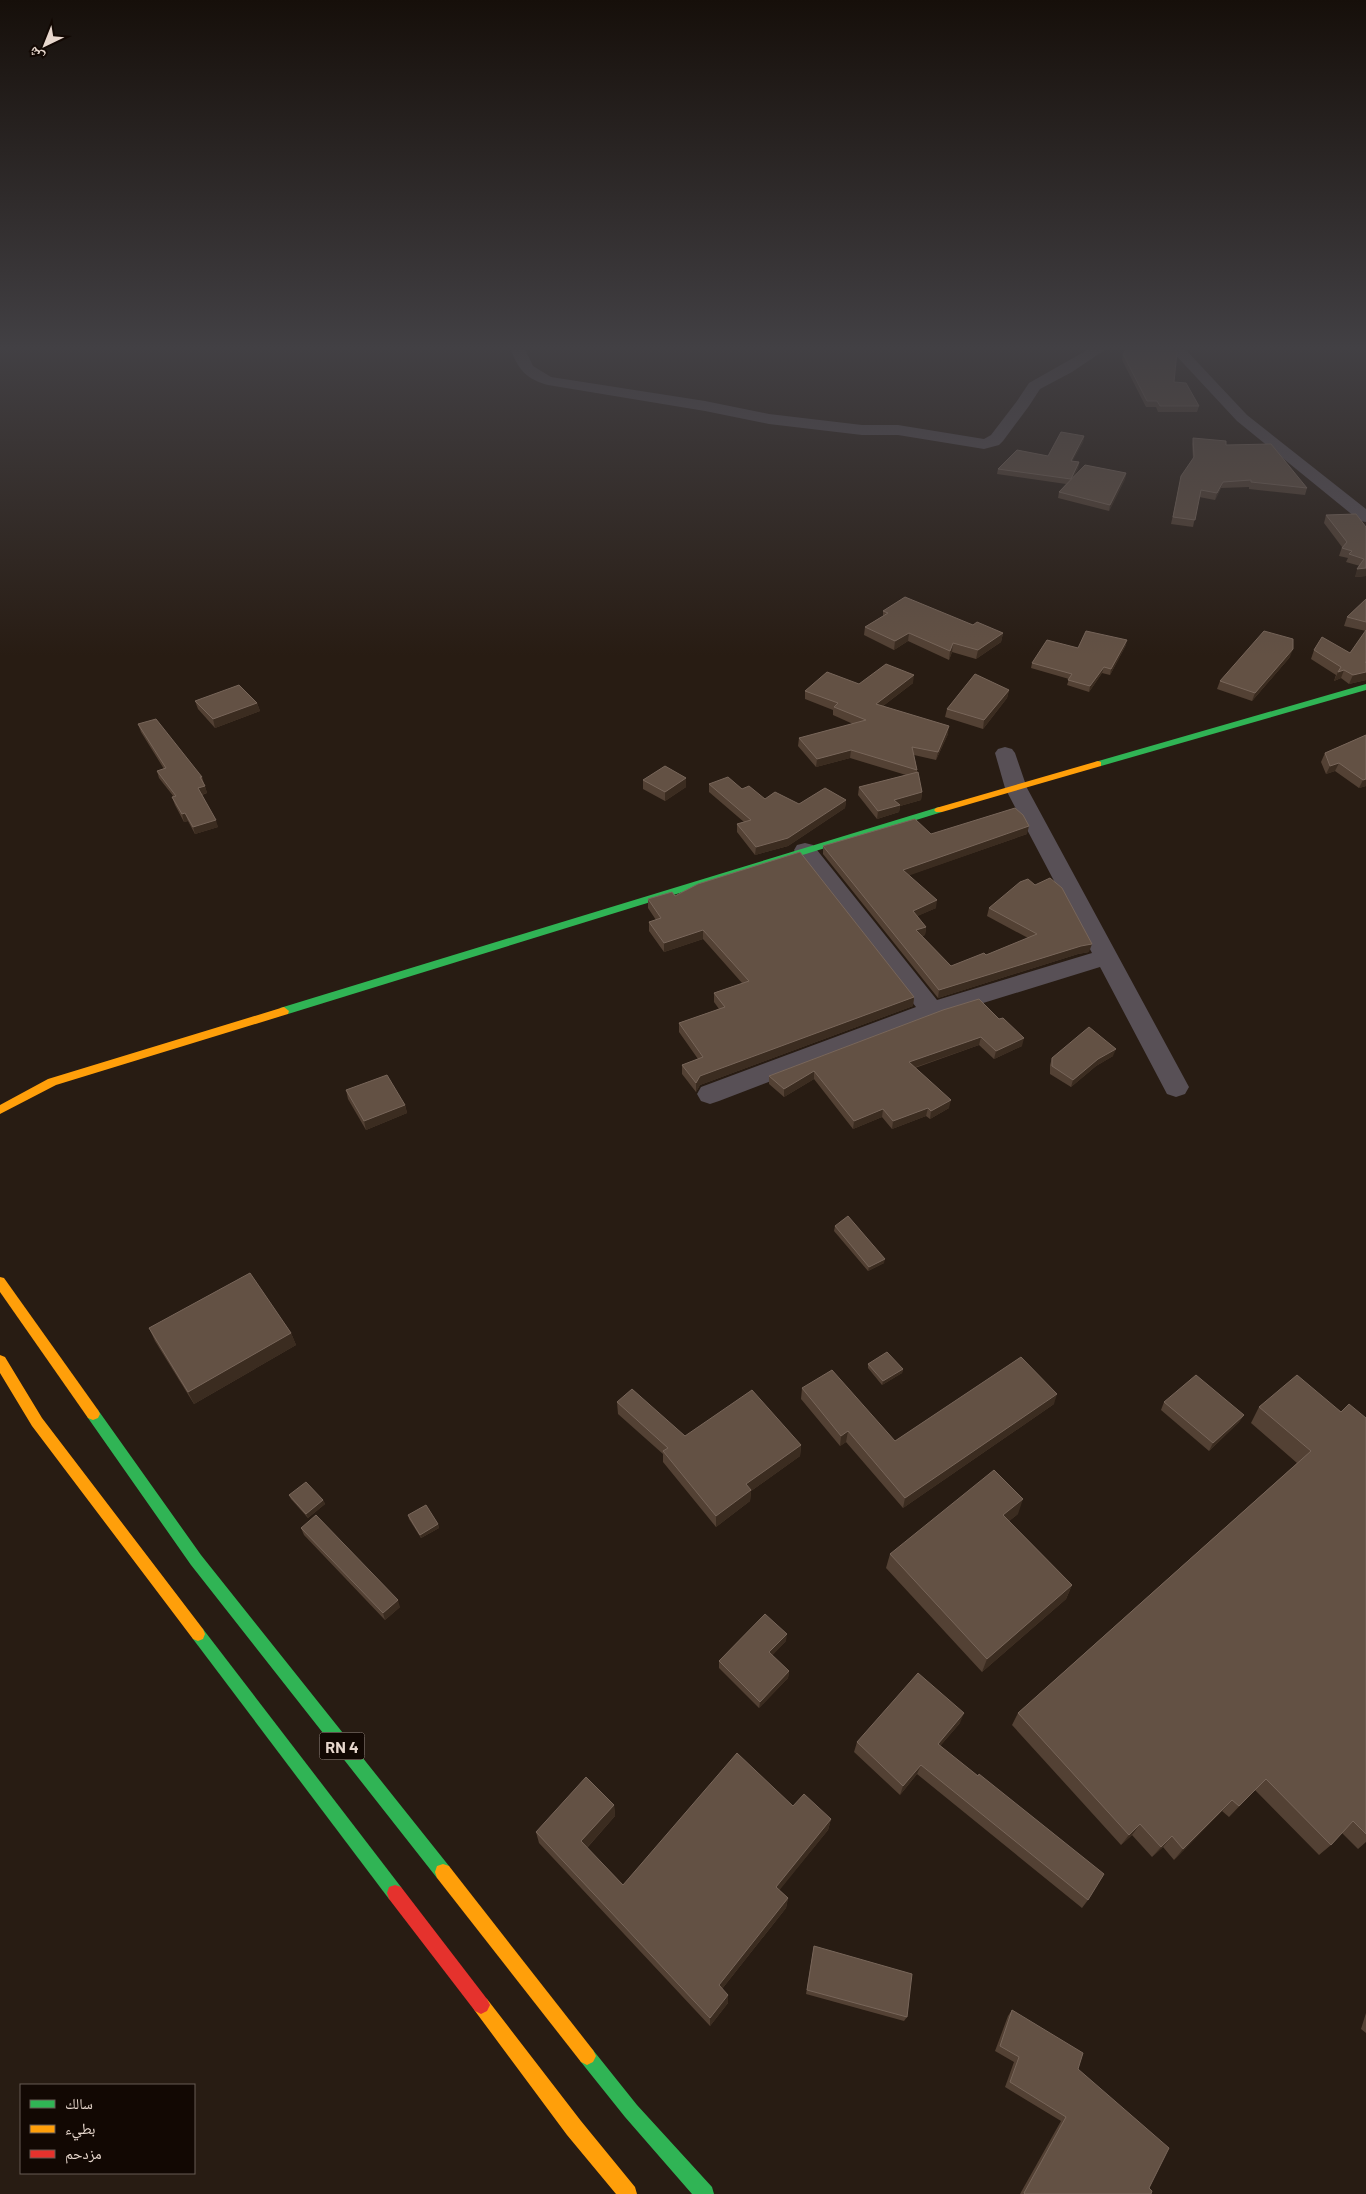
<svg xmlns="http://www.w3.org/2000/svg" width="1366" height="2194" font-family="Barlow,'Noto Naskh Arabic',sans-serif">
  <rect width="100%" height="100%" fill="#281c13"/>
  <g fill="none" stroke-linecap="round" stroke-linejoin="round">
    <!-- street -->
    <g fill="#585056" fill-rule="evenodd">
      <path d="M511,349H525L533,366L551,377L705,401L769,414L862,425H898L984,439L991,435L1017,401L1029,383L1089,349H1106L1072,372L1040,389L1029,406L1003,441L999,445L984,449L898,435H862L769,424L705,411L548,385C528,380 517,369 511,349Z"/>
      <polygon points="1170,349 1185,349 1247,415 1366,509 1366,522 1360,521 1237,421"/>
      <polygon points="1005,747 1012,749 1015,753 1027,788 1189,1087 1185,1094 1176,1097 1167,1094 1100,967 941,1016 719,1101 710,1104 701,1101 697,1094 701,1087 916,1007 797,855 794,850 797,845 805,843 813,845 937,1000 1092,953 1005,788 995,753 998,749"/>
    </g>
    <!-- fast -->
    <g fill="#30b455" fill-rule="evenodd">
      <polygon points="1366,684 1366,690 1101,766 1095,766 1094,764 1095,762"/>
      <polygon points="939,807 942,808 942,812 288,1014 280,1014 279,1011 280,1008"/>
      <polygon points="93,1408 98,1410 201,1555 449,1866 451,1872 449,1878 443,1880 437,1878 191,1565 88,1418 86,1414 88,1410"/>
      <polygon points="198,1627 203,1629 401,1887 403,1893 401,1899 395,1901 389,1899 193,1639 191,1634 193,1629"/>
      <polygon points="587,2047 593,2050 637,2105 712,2187 714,2194 692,2194 625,2117 581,2062 578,2056 581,2050"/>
    </g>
    <!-- slow -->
    <g fill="#ff9f0a" fill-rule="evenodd">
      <polygon points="1098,761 1101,762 1101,766 942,812 936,812 934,810 936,808"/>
      <polygon points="284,1007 289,1011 288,1014 56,1085 0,1114 0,1105 48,1079"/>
      <polygon points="0,1277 4,1278 98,1410 100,1414 98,1418 93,1420 88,1418 0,1292"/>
      <polygon points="0,1355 5,1357 42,1418 203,1629 205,1634 203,1639 198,1641 193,1639 32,1426 0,1373"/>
      <polygon points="443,1864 449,1866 593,2050 596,2056 593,2062 587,2065 581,2062 437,1878 435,1872 437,1866"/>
      <polygon points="481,1996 487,1999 581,2121 635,2187 637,2194 616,2194 567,2135 475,2011 472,2005 475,1999"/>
    </g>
    <!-- jam -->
    <polygon fill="#e5322d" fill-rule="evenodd" points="395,1885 401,1887 487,1999 490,2005 487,2011 481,2014 475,2011 389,1899 387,1893 389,1887"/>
  </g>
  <!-- wall -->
  <g fill="#534134">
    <polygon points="1123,354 1174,382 1199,406 1197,412 1158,412 1156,407 1146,407 1122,360"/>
    <polygon points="1084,436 1083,442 1072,461 1079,462 1078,468 1074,476 1126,473 1125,479 1109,511 1058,498 1059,492 1066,484 997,474 998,469 1048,456"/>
    <polygon points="1193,438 1226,445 1307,488 1305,495 1249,489 1249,487 1221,488 1215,500 1199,497 1193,527 1171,524 1180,482 1193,459 1192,444"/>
    <polygon points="1326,515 1366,527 1366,576 1355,577 1360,566 1346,562 1348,558 1339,556 1342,547 1324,523"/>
    <polygon points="1366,599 1366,680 1349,684 1341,678 1334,681 1336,675 1311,659 1314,650 1350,653 1366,631 1344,626 1347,617"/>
    <polygon points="883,611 973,625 1003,633 1001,642 976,659 952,652 949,660 908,641 894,650 864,635 865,627 883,616"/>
    <polygon points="1126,645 1110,675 1102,673 1089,692 1067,685 1069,679 1031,668 1032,663 1078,648"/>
    <polygon points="1290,657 1252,701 1217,689 1220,681"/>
    <polygon points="913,683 883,706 948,734 936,760 914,755 917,770 917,772 922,792 921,800 900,806 899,812 877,819 858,795 859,787 906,775 850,758 816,767 798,746 799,738 853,724 833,715 833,710 805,699 805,691 859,684"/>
    <polygon points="1009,690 1007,698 983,729 945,717 947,709"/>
    <polygon points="195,701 257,703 260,711 215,728 198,709"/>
    <polygon points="138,724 202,777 207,793 202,795 218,827 195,834 188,821 184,822 175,805 172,797 174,797 159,778 157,771 164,769 141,732"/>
    <polygon points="1366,735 1366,786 1359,788 1335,771 1326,774 1321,762 1325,753"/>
    <polygon points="643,780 686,787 665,801 643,789"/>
    <polygon points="709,784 742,789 765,799 799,804 846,800 845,808 788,846 755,855 737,832 737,824 744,822 709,792"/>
    <polygon points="931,834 1027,834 909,875 936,908 917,916 926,927 925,935 922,936 951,966 986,955 1028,938 987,916 989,908 1089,952 1078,954 938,998 823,854 823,846"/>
    <polygon points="675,896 914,997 913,1006 700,1085 696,1092 682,1074 682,1065 698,1059 679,1032 679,1023 719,1009 714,1002 714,993 742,983 703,939 664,952 649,931 649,922 656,920 648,908 648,899"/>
    <polygon points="999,1019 1022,1046 994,1059 979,1045 915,1068 949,1108 930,1119 926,1116 892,1129 882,1117 853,1129 814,1079 784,1097 769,1084 769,1076"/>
    <polygon points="1113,1056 1096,1066 1071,1087 1050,1074 1050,1065 1052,1058"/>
    <polygon points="346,1090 405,1105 407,1113 366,1130 348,1099"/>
    <polygon points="835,1226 884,1263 868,1271 834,1231"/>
    <polygon points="149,1328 291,1333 296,1345 194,1404 155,1341"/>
    <polygon points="868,1364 903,1369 902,1373 882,1385 868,1368"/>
    <polygon points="802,1388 895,1441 1054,1404 903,1508 846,1442 840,1446 801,1399"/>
    <polygon points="617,1402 685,1436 801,1445 800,1456 751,1491 750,1501 716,1527 663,1462 663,1454 618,1414"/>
    <polygon points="1164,1402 1244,1415 1239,1422 1209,1451 1161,1410"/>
    <polygon points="1259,1407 1341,1412 1366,1418 1366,1842 1358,1849 1342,1833 1331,1845 1319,1855 1255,1790 1229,1817 1222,1811 1174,1860 1163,1847 1152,1857 1132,1835 1121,1845 1012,1725 1018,1713 1297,1463 1251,1423"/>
    <polygon points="289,1495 323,1500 325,1504 308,1518 291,1499"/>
    <polygon points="1018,1514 1009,1521 1072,1585 1066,1599 982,1672 886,1568 890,1554"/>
    <polygon points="408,1515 438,1524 439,1528 421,1538 409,1519"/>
    <polygon points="301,1528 400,1607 385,1620 304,1535"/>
    <polygon points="786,1641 772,1655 789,1671 788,1678 759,1708 719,1668 719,1661"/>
    <polygon points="960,1723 940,1746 1088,1900 1082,1908 917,1774 900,1795 854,1752 857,1742"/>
    <polygon points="614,1805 615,1816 587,1848 623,1885 793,1806 831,1819 828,1830 779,1890 788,1898 786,1908 722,1989 728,2003 710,2026 539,1843 536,1832"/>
    <polygon points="814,1946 907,2017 904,2021 806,1994"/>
    <polygon points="1012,2010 1078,2069 1149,2188 1151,2194 1020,2194 1061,2121 1005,2087 1014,2062 995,2051 1008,2016"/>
    <polygon points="1366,2013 1366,2033 1361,2029"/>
  </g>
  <!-- shaded-wall -->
  <g fill="#3b2c20">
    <polygon points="1084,436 1083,442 1070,466 1071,461"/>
    <polygon points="1079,462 1078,468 1070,485 1071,479"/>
    <polygon points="1126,473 1125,479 1109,511 1110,505"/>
    <polygon points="1223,482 1221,488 1215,500 1217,493"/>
    <polygon points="1366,568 1366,576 1355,577 1357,569"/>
    <polygon points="909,633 908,641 894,650 895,641"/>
    <polygon points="1003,633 1001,642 976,659 978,650"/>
    <polygon points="1127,640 1126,645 1110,675 1111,669"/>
    <polygon points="953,643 952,652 949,660 950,651"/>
    <polygon points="1293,649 1290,657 1252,701 1255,693"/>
    <polygon points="1104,667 1102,673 1089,692 1090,686"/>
    <polygon points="1344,670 1341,678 1334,681 1338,672"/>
    <polygon points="1366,672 1366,680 1349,684 1353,675"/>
    <polygon points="914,675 913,683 875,712 876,704"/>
    <polygon points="1009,690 1007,698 983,729 984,720"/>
    <polygon points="257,703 260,711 215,728 213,719"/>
    <polygon points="949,726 948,734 936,760 938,752"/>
    <polygon points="851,750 850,758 816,767 817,759"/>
    <polygon points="1339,763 1335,771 1326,774 1330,766"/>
    <polygon points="686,778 686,787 665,801 665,792"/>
    <polygon points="1366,779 1366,786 1359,788 1363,780"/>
    <polygon points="205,786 207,793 200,795 198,788"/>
    <polygon points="922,792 921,800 900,806 899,812 877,819 878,811 894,800"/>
    <polygon points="846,800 845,808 788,846 755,855 756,847"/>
    <polygon points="185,813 188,821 184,822 182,814"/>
    <polygon points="216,820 218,827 195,834 193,827"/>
    <polygon points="1029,826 1027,834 902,878 903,870"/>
    <polygon points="937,900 936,908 911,919 913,911"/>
    <polygon points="926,927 925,935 915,938 916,930"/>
    <polygon points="703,930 703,939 664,952 664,943"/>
    <polygon points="1092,944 1089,952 1078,954 938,998 939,990 1081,946"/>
    <polygon points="914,997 913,1006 700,1085 696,1092 696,1083 700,1076"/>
    <polygon points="981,1037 979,1045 907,1070 909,1062"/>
    <polygon points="1024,1038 1022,1046 994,1059 996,1051"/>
    <polygon points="1116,1049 1113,1056 1096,1066 1071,1087 1073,1080 1098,1059"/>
    <polygon points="814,1071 814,1079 784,1097 784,1089"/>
    <polygon points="951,1100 949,1108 930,1119 931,1111"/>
    <polygon points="405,1105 407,1113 366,1130 364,1121"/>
    <polygon points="928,1108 926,1116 892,1129 893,1121"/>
    <polygon points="883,1109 882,1117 853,1129 854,1121"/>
    <polygon points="885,1259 884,1263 868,1271 869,1267"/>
    <polygon points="291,1333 296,1345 194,1404 188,1392"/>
    <polygon points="903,1369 902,1373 882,1385 883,1381"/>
    <polygon points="1057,1394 1054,1404 903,1508 905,1498"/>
    <polygon points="1244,1415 1239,1422 1209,1451 1213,1443"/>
    <polygon points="848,1431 846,1442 840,1446 841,1436"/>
    <polygon points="801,1445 800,1456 751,1491 750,1501 716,1527 716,1516 746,1484"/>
    <polygon points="1023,1499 1018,1514 998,1530 1003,1515"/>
    <polygon points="323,1500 325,1504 308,1518 306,1514"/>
    <polygon points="438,1524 439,1528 421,1538 420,1535"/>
    <polygon points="1072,1585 1066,1599 982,1672 987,1659"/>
    <polygon points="398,1600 400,1607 385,1620 383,1613"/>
    <polygon points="787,1634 786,1641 769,1659 769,1652"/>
    <polygon points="789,1671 788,1678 759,1708 760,1702"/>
    <polygon points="964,1713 960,1723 934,1753 938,1744"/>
    <polygon points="921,1765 917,1774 900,1795 903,1786"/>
    <polygon points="1232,1800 1222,1811 1174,1860 1183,1849"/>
    <polygon points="614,1805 615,1816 583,1852 581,1841"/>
    <polygon points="831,1819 828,1830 774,1897 776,1887"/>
    <polygon points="1140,1824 1132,1835 1121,1845 1129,1835"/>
    <polygon points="1172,1836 1163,1847 1152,1857 1161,1847"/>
    <polygon points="788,1898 786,1908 718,1994 719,1985"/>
    <polygon points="728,1995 728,2003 710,2026 710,2018"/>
  </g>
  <!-- building -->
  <g fill="#635144" stroke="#78665a">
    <polygon points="1126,349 1174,349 1177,352 1174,382 1186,383 1199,406 1160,406 1157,401 1147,401 1123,354"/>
    <polygon points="1061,432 1084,436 1071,461 1079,462 1071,479 998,469 1017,450 1048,456"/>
    <polygon points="1193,438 1226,441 1226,445 1271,444 1307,488 1251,482 1251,480 1223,482 1217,493 1201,490 1195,520 1173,517 1181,476 1194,457"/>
    <polygon points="1085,465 1126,473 1110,505 1059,492"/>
    <polygon points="1356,514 1366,527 1366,568 1357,569 1364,559 1349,554 1352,551 1342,548 1347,542 1326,515"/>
    <polygon points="905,597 973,625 977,622 1003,633 978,650 953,643 950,651 909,633 895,641 865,627 888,613 883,611"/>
    <polygon points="1366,599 1366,622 1347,617"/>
    <polygon points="1366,630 1366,662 1365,662 1366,663 1366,672 1353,675 1344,670 1338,672 1341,667 1314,650 1322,637 1350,653"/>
    <polygon points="1086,631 1127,640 1111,669 1104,667 1090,686 1068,680 1072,674 1032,663 1047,640 1078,648"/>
    <polygon points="1264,631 1293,639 1293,649 1255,693 1220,681"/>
    <polygon points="886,664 914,675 876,704 949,726 938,752 912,747 917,770 851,750 817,759 799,738 866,720 834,707 838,703 805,691 827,672 859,684"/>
    <polygon points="975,674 1009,690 984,720 947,709"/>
    <polygon points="239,685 257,703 213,719 195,701"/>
    <polygon points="156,719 202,777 200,777 205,786 198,788 216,820 193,827 185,813 182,814 172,797 176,796 157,771 166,768 138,724"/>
    <polygon points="1366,735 1366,779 1363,780 1339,763 1330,766 1325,753"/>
    <polygon points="665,766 686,778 665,792 643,780"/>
    <polygon points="918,772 922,792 894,800 900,805 878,811 859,787"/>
    <polygon points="728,777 742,789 749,786 765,799 775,792 799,804 825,788 846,800 788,838 756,847 737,824 751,820 709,784"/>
    <polygon points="1015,808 1023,815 1029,826 903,870 937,900 913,911 926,927 916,930 951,966 984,953 986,955 1037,934 989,908 1020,882 1028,879 1035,885 1050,878 1062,888 1092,944 1081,946 939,990 823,846 915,819 931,834"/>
    <polygon points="800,852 914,997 700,1076 696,1083 682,1065 703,1057 679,1023 725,1007 714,993 749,981 703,930 664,943 649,922 661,918 648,899 672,892 675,896 698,884"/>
    <polygon points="979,999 999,1019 1003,1018 1024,1038 996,1051 981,1037 909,1062 951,1100 931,1111 928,1108 893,1121 883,1109 854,1121 814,1071 784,1089 769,1076 943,1010"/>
    <polygon points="1089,1027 1116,1049 1098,1059 1073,1080 1052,1066 1052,1058"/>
    <polygon points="387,1075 405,1105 364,1121 346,1090"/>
    <polygon points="848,1216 885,1259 869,1267 835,1226"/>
    <polygon points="250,1273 291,1333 188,1392 149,1328"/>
    <polygon points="887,1352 903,1369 883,1381 868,1364"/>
    <polygon points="1021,1357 1057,1394 905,1498 848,1431 841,1436 802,1388 832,1370 895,1441"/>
    <polygon points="1196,1375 1244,1415 1213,1443 1164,1402"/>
    <polygon points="1297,1375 1341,1412 1349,1404 1366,1418 1366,1834 1353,1821 1331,1845 1266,1779 1239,1806 1232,1800 1183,1849 1172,1836 1161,1847 1140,1824 1129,1835 1018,1713 1311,1451 1259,1407"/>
    <polygon points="632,1389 685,1436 752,1390 801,1445 746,1484 751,1490 716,1516 663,1451 668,1448 617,1402"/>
    <polygon points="994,1470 1023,1499 1003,1515 1072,1585 987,1659 890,1554"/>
    <polygon points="306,1482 323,1500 306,1514 289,1495"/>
    <polygon points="426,1505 438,1524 420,1535 408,1515"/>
    <polygon points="316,1515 398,1600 383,1613 301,1528"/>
    <polygon points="765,1614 787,1634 769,1652 789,1671 760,1702 719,1661"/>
    <polygon points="918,1673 964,1713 938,1744 978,1776 979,1774 1104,1874 1088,1900 921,1765 903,1786 857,1742"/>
    <polygon points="737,1753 793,1806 804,1794 831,1819 776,1887 788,1898 719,1985 728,1995 710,2018 536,1832 586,1777 614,1805 581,1841 623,1885"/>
    <polygon points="814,1946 912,1974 907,2017 807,1990"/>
    <polygon points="1012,2010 1083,2053 1078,2069 1169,2148 1149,2188 1152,2191 1151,2194 1025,2194 1024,2193 1066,2117 1010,2082 1019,2057 1000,2046"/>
  </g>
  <!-- sky -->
  <linearGradient id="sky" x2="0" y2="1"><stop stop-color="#160f0a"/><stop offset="0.53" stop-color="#424044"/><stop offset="1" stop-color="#424044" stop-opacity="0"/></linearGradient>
  <rect width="1366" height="656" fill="url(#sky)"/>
  <g text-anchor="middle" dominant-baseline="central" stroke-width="4.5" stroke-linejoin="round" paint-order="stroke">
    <!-- shield labels -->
    <rect fill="#120803" stroke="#a79990" stroke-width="1" x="319.5" y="1732.5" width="45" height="27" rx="4"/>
    <g font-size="16" font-weight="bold" fill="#e7d7cd">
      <text x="342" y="1746">RN 4</text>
    </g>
  </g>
  <!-- legend -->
  <rect x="20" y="2084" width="175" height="90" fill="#120803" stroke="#675b54"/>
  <rect x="30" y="2100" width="25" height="8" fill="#30b455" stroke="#675b54"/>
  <text x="65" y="2109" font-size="15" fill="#e7d7cd">سالك</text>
  <rect x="30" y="2125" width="25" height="8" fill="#ff9f0a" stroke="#675b54"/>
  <text x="65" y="2134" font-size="15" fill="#e7d7cd">بطيء</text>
  <rect x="30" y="2150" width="25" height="8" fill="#e5322d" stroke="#675b54"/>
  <text x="65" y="2159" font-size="15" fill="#e7d7cd">مزدحم</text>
  <!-- north arrow -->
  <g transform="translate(45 45) rotate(223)" stroke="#120803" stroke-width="4" paint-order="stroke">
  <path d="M0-4L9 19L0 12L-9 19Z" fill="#e7d7cd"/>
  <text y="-8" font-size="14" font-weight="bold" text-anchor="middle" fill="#e7d7cd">ش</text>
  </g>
</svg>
